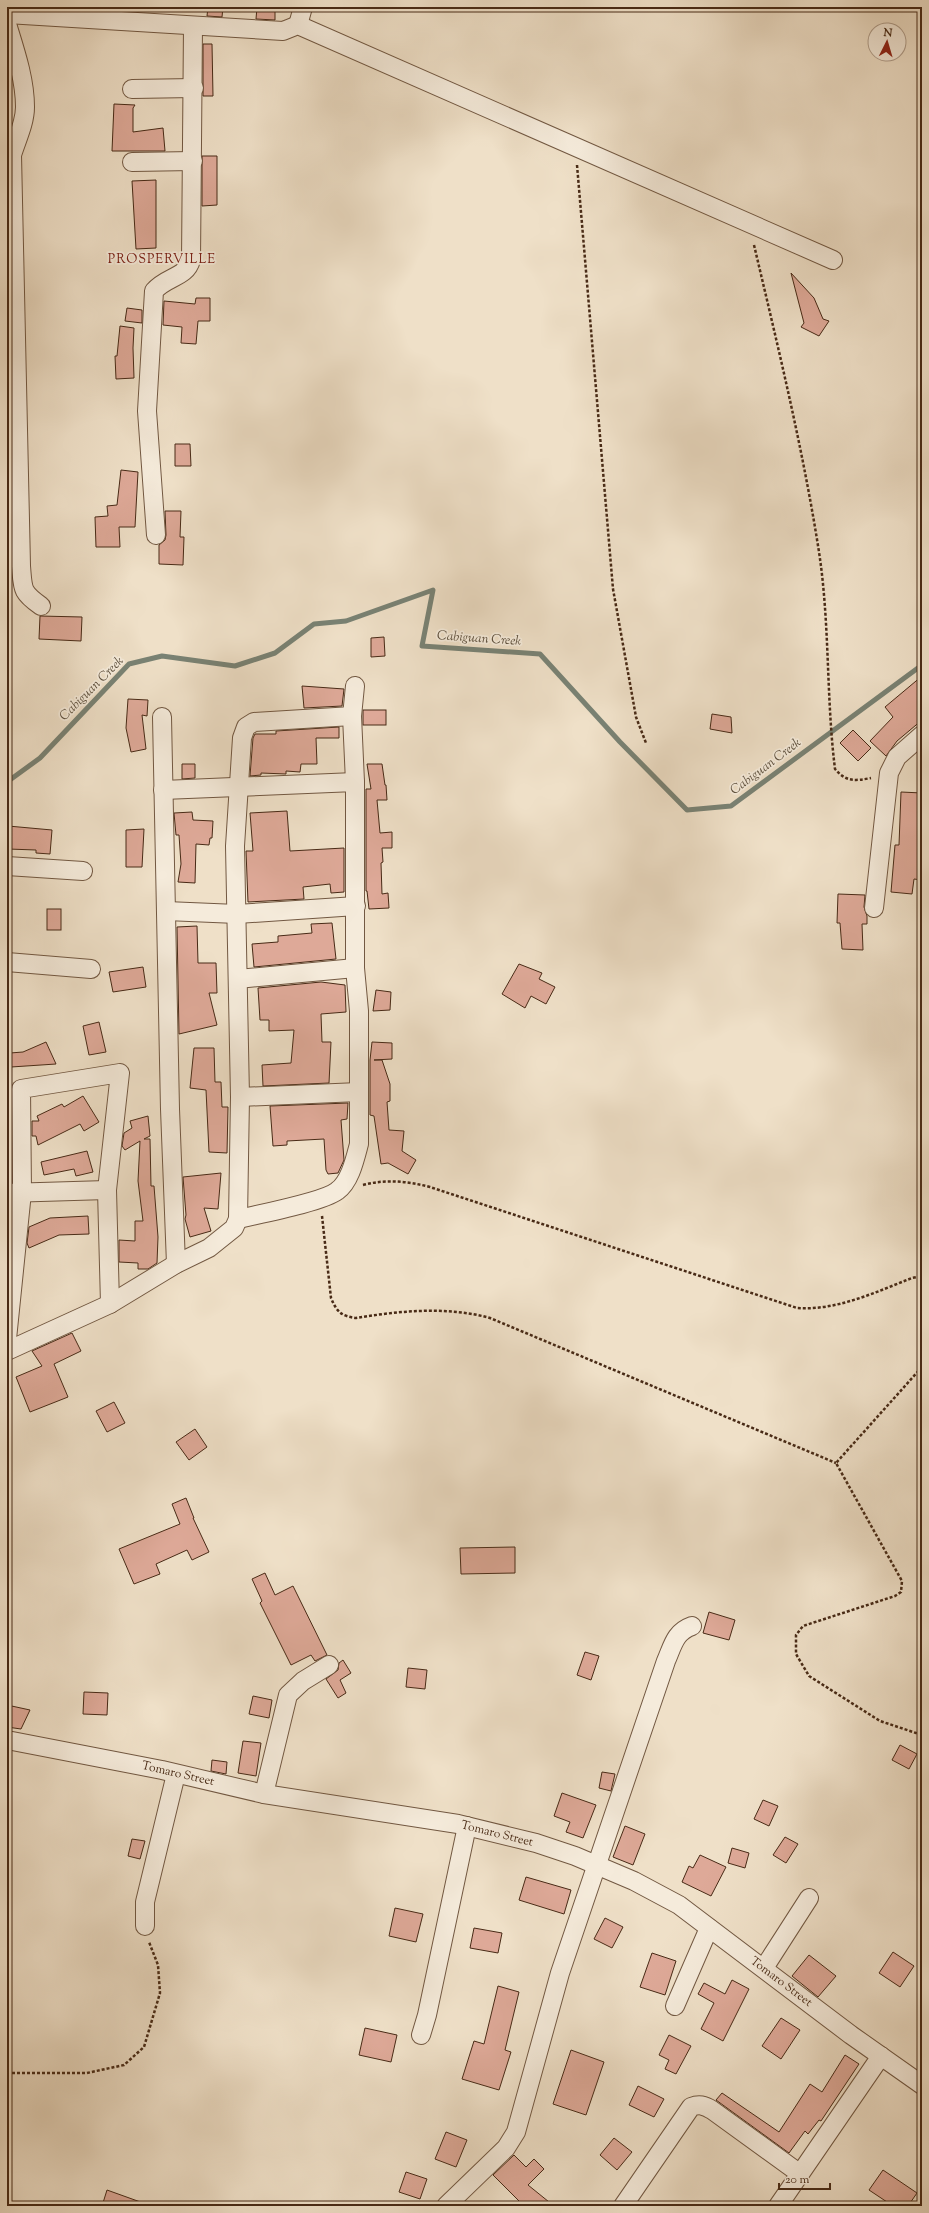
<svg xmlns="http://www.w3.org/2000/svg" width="929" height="2213" font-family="'Sorts Mill Goudy',serif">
  <rect width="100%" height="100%" fill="#efe0c8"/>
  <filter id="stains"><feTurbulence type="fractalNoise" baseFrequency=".005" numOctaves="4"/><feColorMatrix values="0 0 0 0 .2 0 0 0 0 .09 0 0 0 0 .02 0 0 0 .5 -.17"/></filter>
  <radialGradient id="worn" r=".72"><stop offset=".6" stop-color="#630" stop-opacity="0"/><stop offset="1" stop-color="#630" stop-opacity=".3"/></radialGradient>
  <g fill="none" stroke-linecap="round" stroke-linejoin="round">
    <!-- stream -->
    <polyline stroke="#798274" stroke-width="5" points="7,782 40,758 129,664 162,656 235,666 275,653 314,624 346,621 433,590 422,646 540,654 620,742 687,810 731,806 922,665"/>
  </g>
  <!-- building -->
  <g fill="#dea998" stroke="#482a16">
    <polygon points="208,7 223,7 222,17 207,16"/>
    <polygon points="257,7 275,8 275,20 256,19"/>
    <polygon points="203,44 212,44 213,96 203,96"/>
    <polygon points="114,104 135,105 133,108 133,132 163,128 165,151 112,151"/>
    <polygon points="202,156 217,156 217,205 202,206"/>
    <polygon points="156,180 156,248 136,249 132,181"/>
    <polygon points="791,273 814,298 823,319 829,321 819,336 801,327 804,323"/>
    <polygon points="196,298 210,298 210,321 198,321 196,344 181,343 182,327 163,325 164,301 195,304"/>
    <polygon points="127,308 142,310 142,323 125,321"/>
    <polygon points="120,326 134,328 133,348 134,378 116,379 115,356 117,356"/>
    <polygon points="175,444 190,444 191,466 175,466"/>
    <polygon points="121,470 138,472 135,527 119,527 120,547 96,547 95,517 108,516 107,506 117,505"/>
    <polygon points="165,511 181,511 180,537 184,537 183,565 159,564 159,545 165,540 166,535"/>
    <polygon points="40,616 82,617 81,641 39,639"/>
    <polygon points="384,637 385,656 371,657 371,638"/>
    <polygon points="922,676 922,720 897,741 886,756 870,741 893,717 885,707"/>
    <polygon points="302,686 344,689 342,706 304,708"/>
    <polygon points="128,699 148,700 147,716 142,715 146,749 131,752 126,728"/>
    <rect x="363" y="710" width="23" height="15"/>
    <polygon points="712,714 731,717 732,733 710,729"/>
    <polygon points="339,727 339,738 316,738 317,764 301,764 300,772 286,771 286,774 261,773 261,775 250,776 253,738 255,734 276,734 276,731"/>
    <polygon points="853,730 871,748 858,761 840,743"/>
    <polygon points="182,764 195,764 195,778 182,779"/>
    <polygon points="367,764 382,764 385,785 386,785 387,800 377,800 380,833 392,832 392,848 382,848 383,862 381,863 382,894 388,893 389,908 369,909 367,891 366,891 366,789 371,789"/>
    <polygon points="901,792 922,793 922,880 914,879 912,894 891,892 895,845 899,845"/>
    <polygon points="287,811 290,851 344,848 344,892 331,893 330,884 303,887 304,899 248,902 246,851 253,851 250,813"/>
    <polygon points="192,812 193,820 213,821 212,838 210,838 209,845 196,844 195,883 178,882 181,864 179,835 176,835 174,813"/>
    <polygon points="8,826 52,830 50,854 36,853 36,850 8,849"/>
    <polygon points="144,829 142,867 126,867 126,830"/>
    <polygon points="838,894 865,895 864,907 867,916 867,924 862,924 863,950 842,949 840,923 837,923"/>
    <rect x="47" y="909" width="14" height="21"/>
    <polygon points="332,923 336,959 254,967 252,944 278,942 278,936 312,933 311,924"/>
    <polygon points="197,926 198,963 216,963 217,993 209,993 217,1025 179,1034 177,927"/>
    <polygon points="519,964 542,973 539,979 555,987 546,1004 531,996 525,1008 502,994"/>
    <polygon points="143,967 146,987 113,992 109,972"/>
    <polygon points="321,982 345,985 346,1012 321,1014 322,1042 331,1042 329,1083 263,1086 262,1065 291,1063 294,1030 269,1031 269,1020 260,1020 258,988"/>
    <polygon points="376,990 391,992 390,1010 373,1011"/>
    <polygon points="99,1022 106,1052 89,1055 83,1026"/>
    <polygon points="46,1042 56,1064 11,1067 10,1053 23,1052"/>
    <polygon points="372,1042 392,1043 392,1059 374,1060 382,1060 390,1084 390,1101 387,1102 389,1130 404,1131 402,1151 416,1160 408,1174 388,1163 381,1164 374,1116 370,1115 370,1060"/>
    <polygon points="194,1048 214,1048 215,1082 221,1082 222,1107 228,1107 227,1153 209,1152 206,1090 190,1088"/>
    <polygon points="83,1096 99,1122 84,1131 80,1124 38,1145 36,1136 32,1136 32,1121 39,1121 37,1116 62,1104 64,1107"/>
    <polygon points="348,1103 347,1119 341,1120 344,1160 338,1173 328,1174 326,1170 324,1139 287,1141 287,1145 273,1146 270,1106"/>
    <polygon points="148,1116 150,1136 144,1139 150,1139 151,1186 154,1186 158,1237 157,1263 148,1269 138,1269 138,1263 119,1262 119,1240 135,1241 135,1221 143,1221 138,1181 140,1141 125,1150 122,1146 124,1133 132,1128 130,1121"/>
    <polygon points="87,1151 93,1172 76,1176 74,1169 44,1175 41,1162"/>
    <polygon points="221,1173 218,1209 204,1208 211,1231 190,1237 185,1219 186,1215 183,1177"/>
    <polygon points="88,1216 89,1234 59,1235 29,1248 27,1243 29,1227 50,1218"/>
    <polygon points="72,1333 81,1351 54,1364 68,1397 30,1412 16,1377 42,1366 32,1351"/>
    <polygon points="114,1402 125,1423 107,1432 96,1411"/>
    <polygon points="195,1429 207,1447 189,1460 176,1442"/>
    <polygon points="186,1498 194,1518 193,1518 209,1552 192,1560 187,1550 156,1564 160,1574 134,1584 119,1549 180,1524 172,1504"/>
    <polygon points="515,1547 515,1573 461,1574 460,1548"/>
    <polygon points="265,1573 275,1595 293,1586 327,1655 315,1661 311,1655 291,1665 260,1603 262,1601 252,1579"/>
    <polygon points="709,1612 735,1620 729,1640 703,1633"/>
    <polygon points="585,1652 599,1656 591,1680 577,1675"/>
    <polygon points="343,1660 351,1673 340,1680 346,1693 338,1698 326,1679 338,1670 339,1663"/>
    <polygon points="408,1668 427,1670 425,1689 406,1687"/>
    <polygon points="84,1692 108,1693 107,1715 83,1714"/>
    <polygon points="253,1696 272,1700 269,1718 249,1714"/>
    <polygon points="7,1705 30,1710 21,1729 7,1727"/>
    <polygon points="243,1741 261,1743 256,1776 238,1773"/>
    <polygon points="900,1745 917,1754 909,1769 892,1760"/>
    <polygon points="212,1760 227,1762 226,1774 211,1771"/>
    <polygon points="602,1772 615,1774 611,1791 599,1788"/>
    <polygon points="562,1793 596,1805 583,1838 566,1832 570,1822 554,1816"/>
    <polygon points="763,1800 778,1806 769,1826 754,1819"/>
    <polygon points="625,1826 645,1834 633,1865 613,1857"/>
    <polygon points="785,1837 798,1844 786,1863 773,1855"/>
    <polygon points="132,1839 145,1841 140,1859 128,1856"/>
    <polygon points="732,1848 749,1853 745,1868 728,1863"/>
    <polygon points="700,1855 726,1867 711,1896 682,1882 689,1866 693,1868"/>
    <polygon points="526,1877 571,1890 564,1914 519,1900"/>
    <polygon points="395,1908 423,1914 416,1942 389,1936"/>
    <polygon points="605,1918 623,1927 612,1948 594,1939"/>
    <polygon points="474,1928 502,1933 498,1953 470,1948"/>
    <polygon points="893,1952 914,1966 900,1987 879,1973"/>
    <polygon points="652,1953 676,1961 665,1995 640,1987"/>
    <polygon points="809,1955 836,1976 818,1997 792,1976"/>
    <polygon points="732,1980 749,1989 723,2041 701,2029 714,2003 698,1994 704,1983 725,1994"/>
    <polygon points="498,1986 519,1992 505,2050 511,2052 499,2090 462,2079 474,2041 484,2044"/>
    <polygon points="781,2018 800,2030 781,2059 762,2046"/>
    <polygon points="365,2028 397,2035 391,2062 359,2055"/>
    <polygon points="669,2035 691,2046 676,2074 665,2069 669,2060 659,2055"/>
    <polygon points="571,2050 604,2062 586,2115 553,2104"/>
    <polygon points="845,2055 859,2064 821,2121 819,2120 808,2134 805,2131 789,2153 716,2100 722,2093 779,2132 810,2084 822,2092"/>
    <polygon points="638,2086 664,2099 654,2117 629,2105"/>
    <polygon points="446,2132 467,2140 456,2167 435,2159"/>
    <polygon points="614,2138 632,2152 617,2170 600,2155"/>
    <polygon points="514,2155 526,2167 534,2159 544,2169 528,2185 554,2206 524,2206 493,2175"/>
    <polygon points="883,2170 917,2193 908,2206 893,2206 869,2190"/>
    <polygon points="406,2172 427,2179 420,2199 399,2192"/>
    <polygon points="107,2190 146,2204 146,2206 102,2206"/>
  </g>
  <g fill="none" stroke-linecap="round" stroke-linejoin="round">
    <defs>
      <g id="minor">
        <polyline points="7,14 283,31 298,25 833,260"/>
        <path d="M7,24C15,50 25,79 25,107C25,123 17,139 12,155L21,566C23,589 21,592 41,606"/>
        <polyline points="298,25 303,7"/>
        <polyline points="132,89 194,88"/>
        <polyline points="132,162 193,161"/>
        <path d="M156,535L147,411L154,291C167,276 186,278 191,260L193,26"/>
        <polyline points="162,717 170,1109 176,1264"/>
        <polyline points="355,782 352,716 355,686"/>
        <path d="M163,790L355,782V968L359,1011V1144C355,1159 350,1182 337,1191C323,1202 259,1214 238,1219"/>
        <polyline points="7,866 83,871"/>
        <polyline points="874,908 889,773 897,757 922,735"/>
        <polyline points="166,911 237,914 356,906"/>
        <polyline points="7,962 91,969"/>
        <polyline points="238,979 355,968"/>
        <polyline points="240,1097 359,1092"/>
        <polyline points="7,1193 107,1190"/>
        <polyline points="7,1339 22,1192 21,1089 120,1073 107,1190 110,1304"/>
        <polyline points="7,1351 110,1304 176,1264 209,1248 234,1228 238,1219 240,1097 235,846 242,738 246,727 254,722 352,716"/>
        <polyline points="7,1740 162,1770 264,1794 458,1824 536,1843 575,1856 634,1881 679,1905 851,2035 922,2085"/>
        <polyline points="264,1794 288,1695 303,1681 329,1665"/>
        <polyline points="145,1926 145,1902 176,1774"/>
        <polyline points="764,1968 809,1898"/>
        <polyline points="675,2006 709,1928"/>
        <polyline points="421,2035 427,2015 467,1826"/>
        <path d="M446,2206L506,2148L516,2132L560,1973L666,1661C673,1645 675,1632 692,1626"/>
        <path d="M623,2206L691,2107C699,2104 704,2105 712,2110L799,2173"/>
        <polyline points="778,2206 881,2056"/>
      </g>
    </defs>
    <!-- minor casing -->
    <use href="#minor" stroke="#725842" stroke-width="20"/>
    <!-- path -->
    <g stroke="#482a16" stroke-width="2.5" stroke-dasharray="3 2" stroke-linecap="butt">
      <polyline points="577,165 613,589 636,717 646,743"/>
      <path d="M754,245C778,347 803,449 819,552C830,624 826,697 835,769C846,782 855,781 871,778"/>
      <path d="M363,1185C386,1179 407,1181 430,1187L797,1308C836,1311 876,1292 912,1278L922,1276"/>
      <path d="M322,1216L331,1298C337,1312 341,1316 356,1318C399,1311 447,1306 490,1318L836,1463"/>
      <polyline points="922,1367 836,1463 902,1581 901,1592 895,1596 803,1626 796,1635 796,1654 809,1676 880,1721 922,1735"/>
      <polyline points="7,2073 87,2073 124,2065 144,2047 160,1993 158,1965 149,1942"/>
    </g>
    <!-- minor -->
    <use href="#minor" stroke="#f5ebdb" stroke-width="18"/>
  </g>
  <g text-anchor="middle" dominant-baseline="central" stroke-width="3.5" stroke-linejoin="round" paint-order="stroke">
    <!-- street labels -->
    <g font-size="12" fill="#482a16" stroke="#f5ebdb">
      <text transform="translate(178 1774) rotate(13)">Tomaro Street</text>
      <text transform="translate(497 1834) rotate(14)">Tomaro Street</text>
      <text transform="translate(781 1982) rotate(37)">Tomaro Street</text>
    </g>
    <!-- neighbourhood labels -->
    <g font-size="13" letter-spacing="1" fill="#7a1f14" stroke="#f5ebdb">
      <text x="162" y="260">PROSPERVILLE</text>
    </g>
    <!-- water labels -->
    <g font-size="13" font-style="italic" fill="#5c4f3d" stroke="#f5ebdb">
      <text transform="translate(479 639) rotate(4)">Cabiguan Creek</text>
      <text transform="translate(92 689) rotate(-45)">Cabiguan Creek</text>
      <text transform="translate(766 767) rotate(-37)">Cabiguan Creek</text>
    </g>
  </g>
  <!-- margin -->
  <rect width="929" height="2213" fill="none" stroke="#efe0c8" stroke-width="24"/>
  <rect x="8" y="8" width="913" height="2197" fill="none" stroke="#482a16" stroke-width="2"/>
  <rect x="12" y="12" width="905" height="2189" fill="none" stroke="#482a16"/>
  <!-- north arrow -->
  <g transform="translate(887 42) rotate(5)"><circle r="19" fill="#f5ebdb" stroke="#b09e8c"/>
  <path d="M0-3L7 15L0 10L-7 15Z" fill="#8f2418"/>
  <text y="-6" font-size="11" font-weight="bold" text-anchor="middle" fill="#482a16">N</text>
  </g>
  <!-- scale -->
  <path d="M779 2183v6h51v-6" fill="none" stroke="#482a16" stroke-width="2"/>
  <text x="785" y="2183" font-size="12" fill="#482a16" stroke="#f5ebdb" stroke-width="3" paint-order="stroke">20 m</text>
  <rect width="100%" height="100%" filter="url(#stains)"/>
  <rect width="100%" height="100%" fill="url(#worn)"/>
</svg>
